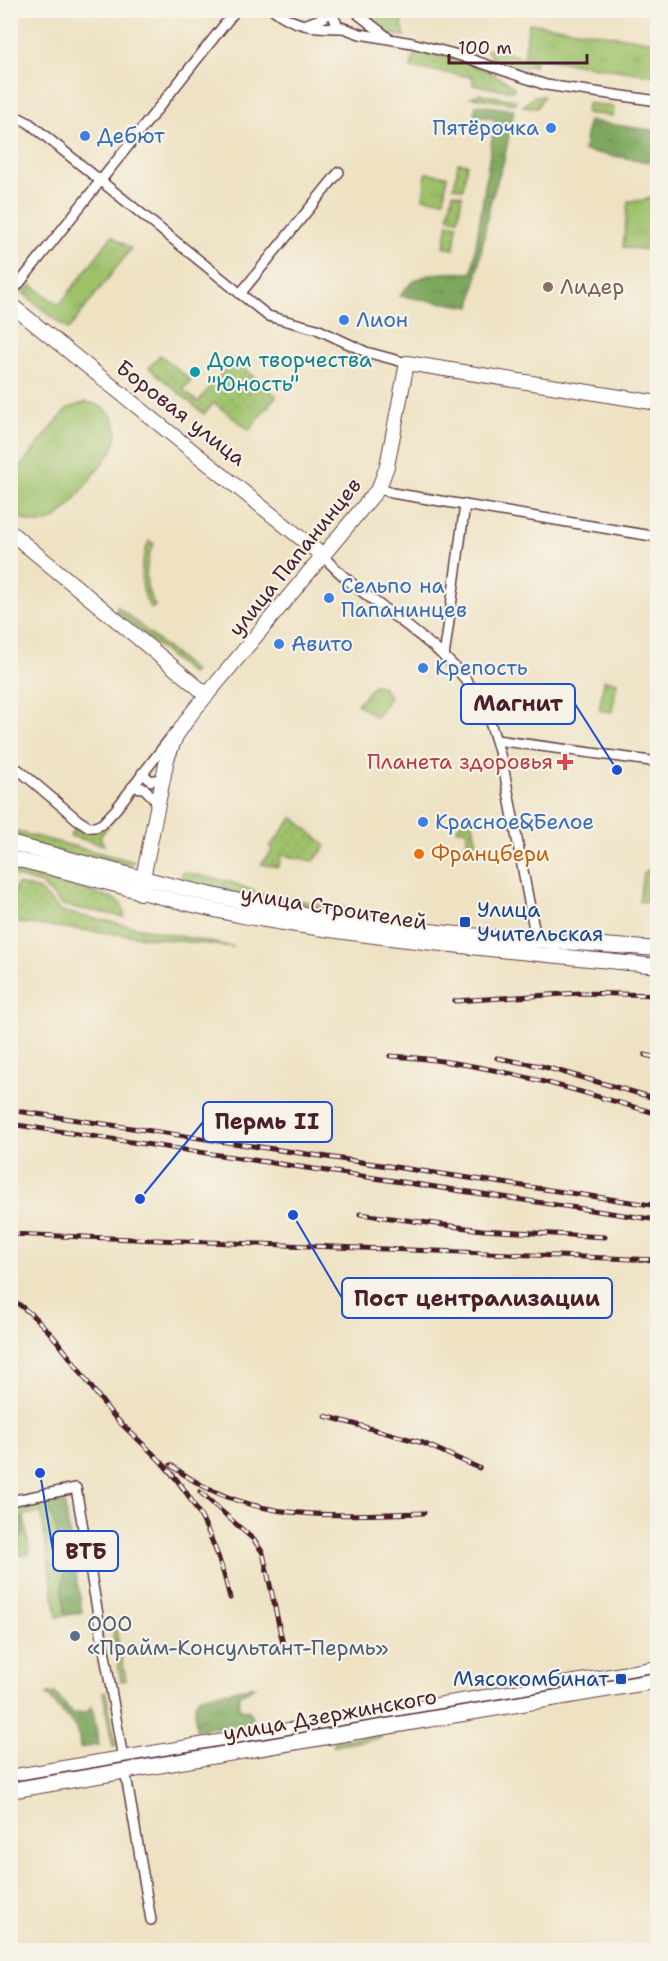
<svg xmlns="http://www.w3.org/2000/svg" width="668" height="1961" font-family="'Shantell Sans',sans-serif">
  <defs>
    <pattern id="grass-dots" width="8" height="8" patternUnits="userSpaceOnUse" patternTransform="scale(1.5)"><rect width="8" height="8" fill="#9ec16a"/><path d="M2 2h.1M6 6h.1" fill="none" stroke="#8aa55c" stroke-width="1.8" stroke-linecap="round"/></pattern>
    <pattern id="forest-crowns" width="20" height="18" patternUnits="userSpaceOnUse" patternTransform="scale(1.5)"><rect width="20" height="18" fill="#7ea75e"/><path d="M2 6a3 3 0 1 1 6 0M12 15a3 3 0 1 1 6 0" fill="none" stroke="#69874e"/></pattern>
    <pattern id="park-tufts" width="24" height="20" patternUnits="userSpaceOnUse" patternTransform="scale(1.5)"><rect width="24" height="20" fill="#9ec16a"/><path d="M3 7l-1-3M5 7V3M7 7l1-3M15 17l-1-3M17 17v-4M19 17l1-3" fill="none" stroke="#8aa55c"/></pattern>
  </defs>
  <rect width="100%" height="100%" fill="#f7f3e8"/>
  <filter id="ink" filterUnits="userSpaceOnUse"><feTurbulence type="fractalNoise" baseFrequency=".0167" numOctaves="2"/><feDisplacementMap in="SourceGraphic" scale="12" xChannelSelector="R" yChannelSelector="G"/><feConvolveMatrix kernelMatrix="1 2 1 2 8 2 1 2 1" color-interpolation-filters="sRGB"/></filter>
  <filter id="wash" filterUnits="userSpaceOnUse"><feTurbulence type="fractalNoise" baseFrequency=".008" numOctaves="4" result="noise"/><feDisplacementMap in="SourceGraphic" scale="24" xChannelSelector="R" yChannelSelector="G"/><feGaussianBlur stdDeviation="1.35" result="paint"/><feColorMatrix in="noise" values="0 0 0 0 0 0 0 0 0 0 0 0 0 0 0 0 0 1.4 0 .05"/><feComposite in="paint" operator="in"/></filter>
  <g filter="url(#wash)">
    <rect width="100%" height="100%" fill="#eee2c3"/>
    <!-- grass -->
    <g fill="url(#grass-dots)" stroke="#74704a" stroke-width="1.5">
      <path d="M368,11H403L402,25L405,36C387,35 373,28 368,11Z"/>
      <path d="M416,48C451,57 485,65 514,87L513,91L473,85V77L411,68Z"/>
      <path d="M491,49C507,51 519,58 535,61L534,66C517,68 495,70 487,50Z"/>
      <polygon points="479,94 516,100 515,104 471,97"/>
      <polygon points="535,96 544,96 537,108 523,106"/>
      <polygon points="587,103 614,107 613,116 586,113"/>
      <polygon points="458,163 467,164 463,189 454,187"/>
      <polygon points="453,193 462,195 458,219 448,217"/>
      <polygon points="448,223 457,225 454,249 444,247"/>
      <polygon points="160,355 191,380 183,390 198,402 233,359 276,396 249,430 214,403 204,414 149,368"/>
      <path d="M149,541L154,544C144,564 143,587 155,606L151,609C138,587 139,565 149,541Z"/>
      <polygon points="117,606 194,671 191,674 116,611"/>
      <polygon points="115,813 117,814 100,837 104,845 70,836 77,826 89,830"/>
      <polygon points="293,817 326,846 314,861 282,855 278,867 261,864 273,850 270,847"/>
      <polygon points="469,820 473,823 477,844 473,850 465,850 461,845 468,843 466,829 458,830 457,828 462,821"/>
      <polygon points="10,830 135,862 123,868 11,839"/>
      <polygon points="11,869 112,898 121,904 125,917 62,905 41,884 11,875"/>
      <polygon points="647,870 651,870 647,902 639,901 643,875"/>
      <path d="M182,872L231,882L258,893L363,912C351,921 205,887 181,881Z"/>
      <polygon points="18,884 39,890 62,912 234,947 11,922 11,894"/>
      <polygon points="64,1501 82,1612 57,1617 41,1513 24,1515 30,1554 15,1556 11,1568 11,1511"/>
      <polygon points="115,1625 126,1680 121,1681 113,1637"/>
      <polygon points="103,1692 106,1692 116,1747 113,1747"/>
      <polygon points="381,1734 381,1738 333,1746 335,1741"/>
    </g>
    <!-- forest -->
    <g fill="url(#forest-crowns)" stroke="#646344" stroke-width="1.5">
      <path d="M476,105L514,110L504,160L490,203L471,307L400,296C415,270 446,272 472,273L495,119L474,115Z"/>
      <polygon points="588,121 657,131 657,146 652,146 649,162 584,151"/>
      <polygon points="64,1501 82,1612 66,1615 62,1591 67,1565 56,1542 58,1534 48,1504"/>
      <polygon points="22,1518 24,1535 16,1543 16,1553 11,1568 11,1520"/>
      <polygon points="256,1686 240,1695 239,1709 249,1710 252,1718 250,1723 196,1730 195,1704 200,1696"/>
      <polygon points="55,1693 73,1714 87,1712 92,1706 99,1745 80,1748 78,1730 46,1694"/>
    </g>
    <!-- park -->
    <g fill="url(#park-tufts)" stroke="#74704a" stroke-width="1.5">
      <polygon points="529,23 657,42 657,76 524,56"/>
      <polygon points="426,173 447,176 444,200 423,198"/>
      <polygon points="657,193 657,251 623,247 628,201 646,200"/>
      <polygon points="112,236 131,249 68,330 23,293 31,285 57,304 61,303"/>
      <polygon points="604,680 617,682 612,712 599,710"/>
      <polygon points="374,685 382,686 390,698 376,717 357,704"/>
    </g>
    <!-- pitch -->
    <path fill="#9ec16a" stroke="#74704a" stroke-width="1.5" d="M86,402C113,406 124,429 111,452C97,469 73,506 56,518C43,527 23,524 14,511C7,502 9,484 14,474L67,409Z"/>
  </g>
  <g filter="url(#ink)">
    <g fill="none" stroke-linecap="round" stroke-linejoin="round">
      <defs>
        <g id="street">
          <path d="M274,10C295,27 316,28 342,28"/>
          <polyline points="335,10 334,18 338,26 360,34 412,43 458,55 546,85 658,101"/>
          <polyline points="360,10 359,15 386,36"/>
          <polyline points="304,25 323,18 333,10"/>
          <polyline points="10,113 29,123 268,316 317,329 366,352 407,363"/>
          <polyline points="240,294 339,172"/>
          <polyline points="10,295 236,10"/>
          <polyline points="379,488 392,493 658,537"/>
          <path d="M323,556C370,608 449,642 482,704C492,723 497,745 503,765L536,939"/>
          <polyline points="444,657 465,505"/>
          <polyline points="496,740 658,762"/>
          <polyline points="10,772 19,770 78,820 89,827 95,827 102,824 116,809 174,733"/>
          <polyline points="142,773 151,781 162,778"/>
          <polyline points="132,787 144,788 157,802"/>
          <polyline points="10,1501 76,1488 151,1920"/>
        </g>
        <g id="secondary">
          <polyline points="10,304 323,556"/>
          <polyline points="10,532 207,695"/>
          <path d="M10,843C111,870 212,898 315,916C428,935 543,940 658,949"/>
          <path d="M10,858C90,876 167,902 248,917C384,941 521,952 658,966"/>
          <polyline points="140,893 167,759 176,736 191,714 379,488 387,466 407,363 658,403"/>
          <polyline points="10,1777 658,1668"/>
          <polyline points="10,1791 658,1681"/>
        </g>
      </defs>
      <!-- street casing -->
      <use href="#street" stroke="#633c42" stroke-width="12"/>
      <!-- secondary casing -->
      <use href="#secondary" stroke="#633c42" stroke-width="16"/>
      <!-- street -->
      <use href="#street" stroke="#fff" stroke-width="9"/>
      <!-- secondary -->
      <use href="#secondary" stroke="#fff" stroke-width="14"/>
      <!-- tram -->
      <polyline stroke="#4a1f2b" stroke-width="1.5" points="10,1782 658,1672"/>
      <defs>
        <g id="rail">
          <polyline points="455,1001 580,993 658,995"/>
          <polyline points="645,1055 658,1058"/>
          <path d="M390,1056C483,1061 569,1088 658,1114"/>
          <polyline points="497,1058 541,1066 658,1099"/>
          <polyline points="10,1110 658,1206"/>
          <polyline points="10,1124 658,1220"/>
          <polyline points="360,1214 482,1230 605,1237"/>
          <polyline points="10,1234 658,1260"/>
          <path d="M10,1298C58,1330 77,1372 112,1414C128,1432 148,1447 164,1465C199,1502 219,1549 230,1598"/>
          <polyline points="325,1416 423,1443 479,1468"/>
          <path d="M171,1465C248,1525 333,1515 424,1513"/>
          <polyline points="200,1492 254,1540 263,1553 285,1653"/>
        </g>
      </defs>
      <!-- rail casing -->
      <use href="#rail" stroke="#4a1f2b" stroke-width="5"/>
      <!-- rail -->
      <use href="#rail" stroke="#f7f3e8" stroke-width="3" stroke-dasharray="9" stroke-linecap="butt"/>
    </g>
  </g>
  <!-- markers -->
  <g fill="#3f7fe0" stroke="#f7f3e8" stroke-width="2">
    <circle cx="551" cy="128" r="6"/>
    <circle cx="85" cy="136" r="6"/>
    <circle cx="344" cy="320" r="6"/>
    <circle cx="329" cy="598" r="6"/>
    <circle cx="279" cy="644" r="6"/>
    <circle cx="423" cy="668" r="6"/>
    <circle cx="423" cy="822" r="6"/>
  </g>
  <circle fill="#8d6e63" stroke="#f7f3e8" stroke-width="2" cx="548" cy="287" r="6"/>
  <circle fill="#0f9aa8" stroke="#f7f3e8" stroke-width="2" cx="195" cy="372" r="6"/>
  <path fill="#e0444e" stroke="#f7f3e8" stroke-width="2" d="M562 753h6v6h6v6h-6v6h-6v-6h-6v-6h6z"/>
  <circle fill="#e8710a" stroke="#f7f3e8" stroke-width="2" cx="419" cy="854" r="6"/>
  <g fill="#1a4fb4" stroke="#f7f3e8" stroke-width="2">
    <rect x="459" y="916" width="12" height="12" rx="3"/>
    <rect x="615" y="1673" width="12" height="12" rx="3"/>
  </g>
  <circle fill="#5c6f8a" stroke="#f7f3e8" stroke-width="2" cx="75" cy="1636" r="6"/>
  <g text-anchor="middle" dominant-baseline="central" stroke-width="4.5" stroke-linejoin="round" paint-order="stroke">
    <!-- shop labels -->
    <g font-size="21" fill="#366cbe" stroke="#f7f3e8" text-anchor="start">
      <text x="539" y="128" text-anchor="end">Пятёрочка</text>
      <text x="97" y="136">Дебют</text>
      <text x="356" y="320">Лион</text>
      <text x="341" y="586">Сельпо на<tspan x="341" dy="24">Папанинцев</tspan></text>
      <text x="291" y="644">Авито</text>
      <text x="435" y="668">Крепость</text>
      <text x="435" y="822">Красное&amp;Белое</text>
    </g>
    <!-- education labels -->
    <g font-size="21" fill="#785e54" stroke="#f7f3e8" text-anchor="start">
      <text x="560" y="287">Лидер</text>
    </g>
    <!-- culture labels -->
    <g font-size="21" fill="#0d838f" stroke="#f7f3e8" text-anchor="start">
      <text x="207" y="360">Дом творчества<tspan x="207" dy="24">"Юность"</tspan></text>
    </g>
    <!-- street labels -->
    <g font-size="21" fill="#4a1f2b" stroke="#f7f3e8">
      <text transform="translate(181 413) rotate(38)">Боровая улица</text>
      <text transform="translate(295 557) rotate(-51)">улица Папанинцев</text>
      <text transform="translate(334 908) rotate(9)">улица Строителей</text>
      <text transform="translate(330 1715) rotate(-10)">улица Дзержинского</text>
    </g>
    <!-- health labels -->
    <g font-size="21" fill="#be3a42" stroke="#f7f3e8" text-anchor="end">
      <text x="553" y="762">Планета здоровья</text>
    </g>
    <!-- food labels -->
    <g font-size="21" fill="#c56008" stroke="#f7f3e8" text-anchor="start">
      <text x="431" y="854">Францбери</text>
    </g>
    <!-- transit labels -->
    <g font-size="21" fill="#164399" stroke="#f7f3e8" text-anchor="start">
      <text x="477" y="910">Улица<tspan x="477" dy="24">Учительская</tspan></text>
      <text x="609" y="1679" text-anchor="end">Мясокомбинат</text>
    </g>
    <!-- service labels -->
    <g font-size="21" fill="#4e5e75" stroke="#f7f3e8" text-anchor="start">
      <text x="87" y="1624">ООО<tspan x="87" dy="24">«Прайм-Консультант-Пермь»</tspan></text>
    </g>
  </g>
  <!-- callouts -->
  <path fill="none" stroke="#1d4ed8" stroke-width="2" d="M617 770L575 704M140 1199L203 1122M293 1215L342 1298M40 1473L53 1551"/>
  <g fill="#1d4ed8" stroke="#f7f3e8" stroke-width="2">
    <circle cx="617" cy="770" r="6"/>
    <circle cx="140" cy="1199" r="6"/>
    <circle cx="293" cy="1215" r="6"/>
    <circle cx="40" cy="1473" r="6"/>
  </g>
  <g fill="#f7f3e8" stroke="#1d4ed8" stroke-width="2">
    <rect x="461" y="684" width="114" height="40" rx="6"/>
    <rect x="203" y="1102" width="129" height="40" rx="6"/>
    <rect x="342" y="1278" width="270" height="40" rx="6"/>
    <rect x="53" y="1531" width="65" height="40" rx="6"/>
  </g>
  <g font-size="22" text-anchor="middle" font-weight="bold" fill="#4a1f2b">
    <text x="518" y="711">Магнит</text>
    <text x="267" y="1129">Пермь II</text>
    <text x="477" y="1306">Пост централизации</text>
    <text x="86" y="1559">ВТБ</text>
  </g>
  <!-- margin -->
  <rect width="668" height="1961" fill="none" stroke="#f7f3e8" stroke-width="36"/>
  <!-- scale -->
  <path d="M449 54v9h138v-9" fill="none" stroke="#4a1f2b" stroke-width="3"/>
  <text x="458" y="54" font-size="18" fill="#4a1f2b" stroke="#f7f3e8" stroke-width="4.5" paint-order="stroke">100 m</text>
</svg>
